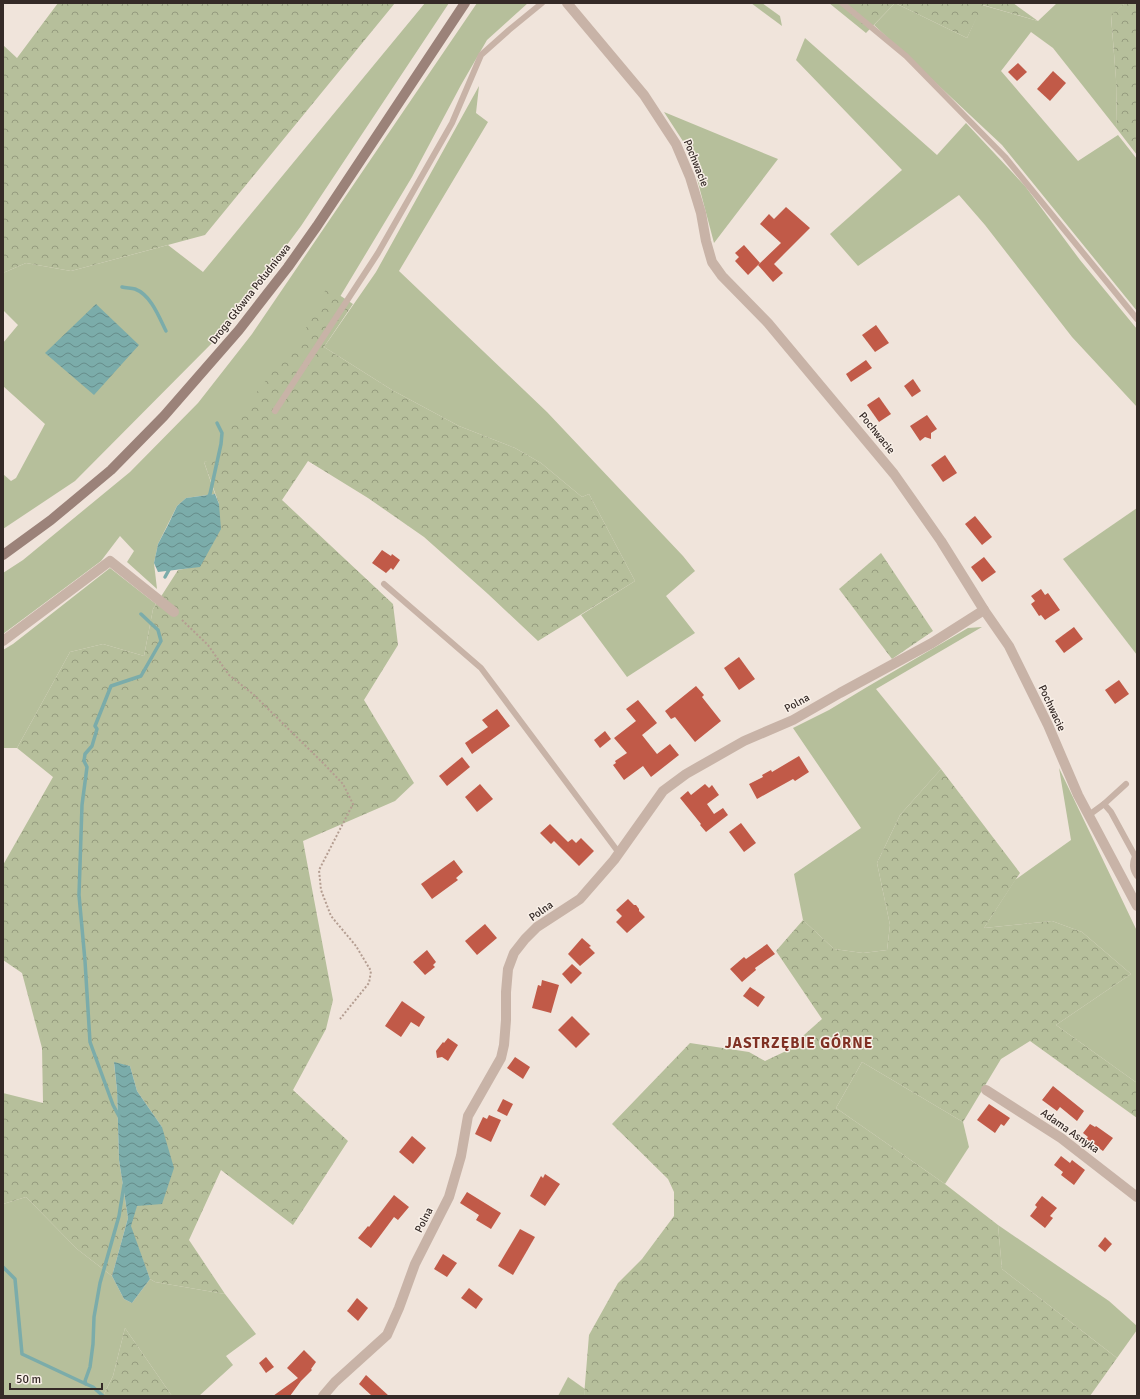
<svg xmlns="http://www.w3.org/2000/svg" width="1140" height="1399" font-family="Signika,sans-serif">
  <defs>
    <pattern id="forest-crowns" width="20" height="18" patternUnits="userSpaceOnUse"><rect width="20" height="18" fill="#b6bf9b"/><path d="M2 6a3 3 0 1 1 6 0M12 15a3 3 0 1 1 6 0" fill="none" stroke="#959b7e"/></pattern>
    <pattern id="water-waves" width="16" height="10" patternUnits="userSpaceOnUse"><rect width="16" height="10" fill="#7bacaa"/><path d="M0 5q4-4 8 0t8 0" fill="none" stroke="#668c8a"/></pattern>
  </defs>
  <rect width="100%" height="100%" fill="#f0e4db"/>
  <!-- green -->
  <g fill="#b6bf9b">
    <polygon points="425,3 449,3 301,226 219,336 75,481 3,529 3,474 11,481 16,478 45,424 3,386 3,343 18,325 3,310 3,273 26,263 71,271 168,245 203,272"/>
    <polygon points="477,3 528,3 487,40 461,85 412,177 317,335 266,452 204,462 215,494 186,498 177,506 158,544 154,563 157,589 127,562 134,551 120,536 101,561 3,634 3,573 23,560 130,472 198,403 252,334"/>
    <polygon points="751,3 762,3 780,16 782,26"/>
    <polygon points="895,3 967,38 982,5 1038,21 1057,3 1125,3 1111,16 1116,79 1117,129 1053,48 1031,32 1001,71 1078,161 1118,135 1137,159 1137,311 1002,145 874,25"/>
    <polygon points="805,38 937,155 966,123 1025,186 1080,260 1137,329 1137,407 1072,337 985,225 959,195 858,266 830,234 902,170 796,60"/>
    <polygon points="479,86 476,113 488,122 399,271 547,412 683,556 695,571 666,596 695,633 627,677 581,615 635,581 589,494 582,497 541,463 515,448 459,426 392,390 324,347 376,272"/>
    <polygon points="664,112 778,159 714,243 690,152"/>
    <polygon points="1137,508 1137,655 1063,559"/>
    <polygon points="110,568 156,604 153,609 144,656 103,644 70,652 17,748 3,748 3,650 13,644"/>
    <polygon points="982,627 876,689 941,769 900,815 877,863 890,925 887,950 863,953 834,949 803,920 794,874 861,828 793,728 829,710 867,687 968,628"/>
    <polygon points="1059,768 1137,931 1137,1083 1056,1025 1131,974 1082,932 1052,921 984,928 1015,880 1071,840"/>
    <polygon points="862,1062 963,1122 969,1147 945,1184 836,1108"/>
    <polygon points="26,1197 77,1249 112,1276 124,1299 132,1303 150,1279 155,1282 225,1294 256,1334 226,1356 233,1365 199,1396 172,1396 125,1328 113,1376 103,1396 3,1396 3,1204"/>
    <polygon points="998,1225 1109,1301 1137,1326 1137,1330 1117,1358 1002,1269"/>
    <polygon points="568,1377 585,1389 584,1396 558,1396"/>
  </g>
  <!-- forest -->
  <g fill="url(#forest-crowns)">
    <polygon points="58,3 395,3 205,235 71,271 26,263 3,273 3,45 17,58"/>
    <polygon points="829,3 1013,3 1038,21 983,5 967,38 895,3 866,33"/>
    <polygon points="1125,3 1137,3 1137,155 1117,129 1116,79 1111,15"/>
    <polygon points="327,287 353,304 324,347 392,390 459,426 515,448 541,463 582,497 589,494 635,581 538,641 488,594 424,537 368,498 308,461 282,500 393,604 398,645 364,700 414,783 395,801 303,841 333,1000 326,1029 293,1090 348,1141 293,1225 221,1170 189,1240 225,1294 155,1282 150,1279 130,1226 162,1127 137,1091 130,1066 114,1063 117,1090 119,1160 128,1218 112,1276 77,1249 26,1197 3,1204 3,1093 43,1103 42,1048 22,973 3,960 3,865 53,777 17,748 70,652 103,644 144,656 153,609 178,570 200,566 219,504 204,462 216,458 206,452 211,448 218,451 219,453 232,450 229,428 270,375 302,336"/>
    <polygon points="881,553 933,631 892,659 839,589"/>
    <polygon points="941,769 1020,873 984,928 1052,921 1082,932 1131,974 1056,1025 1137,1083 1137,1118 1030,1041 1001,1059 963,1122 862,1062 836,1108 945,1184 998,1225 1002,1269 1117,1358 1090,1396 584,1396 589,1335 618,1283 642,1259 674,1216 674,1192 668,1179 612,1124 690,1043 749,1052 765,1061 786,1051 822,1019 776,951 803,920 834,949 863,953 887,950 890,925 877,863 900,815"/>
    <polygon points="125,1328 172,1396 103,1396 113,1376"/>
  </g>
  <!-- water -->
  <g fill="url(#water-waves)">
    <polygon points="96,304 139,345 94,395 45,353"/>
    <polygon points="215,494 219,504 221,529 200,567 158,572 154,563 158,544 168,525 177,506 186,498"/>
    <polygon points="114,1062 130,1066 137,1091 162,1127 174,1168 162,1204 137,1206 131,1226 150,1279 132,1303 124,1299 112,1276 128,1218 119,1160 117,1090"/>
  </g>
  <g fill="none" stroke-linecap="round" stroke-linejoin="round">
    <!-- stream -->
    <g stroke="#7bacaa" stroke-width="3.5">
      <path d="M122,287C126,288 131,288 135,289C151,295 159,317 166,331"/>
      <polyline points="207,499 210,494 221,444 222,433 217,423"/>
      <polyline points="165,577 170,568"/>
      <polyline points="120,1118 113,1105 90,1042 85,961 79,895 82,805 87,767 84,761 85,754 92,746 97,729 95,726 111,686 141,676 161,641 158,630 141,614"/>
      <polyline points="3,1267 15,1279 22,1354 86,1384"/>
      <polyline points="103,1396 93,1387 86,1384 85,1381 90,1367 93,1344 94,1317 100,1283 119,1216 124,1185"/>
    </g>
  </g>
  <!-- building -->
  <g fill="#c15a48">
    <polygon points="1018,63 1027,72 1017,81 1008,72"/>
    <polygon points="1053,71 1066,83 1050,101 1037,89"/>
    <polygon points="786,207 810,228 774,264 783,273 773,282 758,265 781,243 760,224 769,214 774,219"/>
    <polygon points="744,245 760,263 748,275 735,261 739,257 735,253"/>
    <polygon points="876,325 889,343 875,352 862,335"/>
    <polygon points="866,360 872,368 851,382 846,374"/>
    <polygon points="913,379 921,391 912,397 904,386"/>
    <polygon points="879,397 891,414 879,422 867,405"/>
    <polygon points="927,415 937,429 931,433 931,439 925,437 920,441 910,426"/>
    <polygon points="945,455 957,473 943,482 931,465"/>
    <polygon points="975,516 992,537 982,545 965,524"/>
    <polygon points="382,550 391,556 392,554 400,560 393,570 391,568 386,573 372,563"/>
    <polygon points="984,557 996,572 982,582 971,567"/>
    <polygon points="1041,589 1045,595 1048,593 1060,610 1045,620 1041,615 1039,616 1031,604 1035,601 1031,596"/>
    <polygon points="1074,627 1083,639 1064,653 1055,641"/>
    <polygon points="739,657 755,679 739,690 724,668"/>
    <polygon points="1119,680 1129,694 1115,704 1105,690"/>
    <polygon points="696,686 704,695 702,697 721,721 695,742 675,717 671,719 665,711"/>
    <polygon points="638,700 657,723 642,735 657,754 670,744 679,755 651,777 643,766 624,780 613,765 616,763 615,761 627,753 614,738 636,721 626,709"/>
    <polygon points="497,709 510,726 472,754 465,743 488,727 482,720"/>
    <polygon points="605,731 611,739 600,748 594,740"/>
    <polygon points="799,756 809,772 795,781 793,779 757,799 749,784 763,777 762,775 771,770 772,772"/>
    <polygon points="462,757 470,767 447,786 439,776"/>
    <polygon points="480,784 493,799 477,812 465,797"/>
    <polygon points="705,784 709,788 712,785 719,795 707,804 714,814 723,808 728,815 706,832 700,825 701,824 680,798 688,791 691,795"/>
    <polygon points="741,823 756,843 744,852 729,832"/>
    <polygon points="550,824 568,842 572,839 576,843 581,838 594,851 579,866 554,841 551,844 540,833"/>
    <polygon points="454,860 463,872 456,878 458,880 432,899 421,884"/>
    <polygon points="628,899 634,905 636,905 639,909 639,911 645,917 627,933 616,922 622,916 616,910"/>
    <polygon points="485,924 497,938 477,955 465,941"/>
    <polygon points="582,938 591,946 589,947 595,953 580,966 568,954"/>
    <polygon points="767,944 775,954 755,968 756,970 742,982 730,969 744,957 746,959"/>
    <polygon points="427,950 436,962 433,965 435,967 425,975 413,962"/>
    <polygon points="572,964 582,973 571,984 562,974"/>
    <polygon points="542,980 559,985 551,1013 532,1008 538,985 541,986"/>
    <polygon points="750,987 765,997 758,1007 743,996"/>
    <polygon points="402,1001 425,1017 419,1027 411,1022 401,1037 385,1026"/>
    <polygon points="572,1016 590,1034 576,1048 558,1030"/>
    <polygon points="448,1038 458,1045 448,1061 442,1057 437,1058 436,1051 443,1042 444,1043"/>
    <polygon points="515,1057 530,1067 523,1079 507,1068"/>
    <polygon points="1053,1086 1084,1111 1077,1121 1060,1107 1057,1111 1042,1100"/>
    <polygon points="503,1099 513,1104 507,1116 497,1111"/>
    <polygon points="989,1104 1010,1118 1004,1126 1001,1124 995,1133 977,1120"/>
    <polygon points="489,1115 501,1120 491,1142 475,1134 483,1117 487,1119"/>
    <polygon points="1090,1124 1095,1127 1096,1126 1113,1138 1103,1151 1086,1139 1088,1137 1083,1133"/>
    <polygon points="412,1136 426,1148 413,1164 399,1152"/>
    <polygon points="1061,1156 1070,1163 1072,1160 1085,1170 1074,1185 1061,1175 1063,1172 1054,1165"/>
    <polygon points="545,1174 560,1184 545,1206 530,1196 541,1176 543,1178"/>
    <polygon points="467,1192 501,1213 491,1229 476,1220 479,1215 460,1203"/>
    <polygon points="394,1195 409,1207 398,1220 394,1217 371,1248 358,1238 368,1226 369,1227"/>
    <polygon points="1042,1196 1057,1208 1050,1216 1053,1218 1045,1228 1030,1216 1037,1207 1035,1205"/>
    <polygon points="520,1229 535,1237 513,1275 498,1266"/>
    <polygon points="1105,1237 1112,1244 1105,1252 1098,1246"/>
    <polygon points="443,1254 457,1263 447,1277 434,1269"/>
    <polygon points="469,1288 483,1299 476,1309 461,1298"/>
    <polygon points="357,1298 368,1308 358,1321 347,1311"/>
    <polygon points="304,1350 316,1362 311,1369 312,1370 301,1381 290,1396 273,1396 298,1378 287,1368"/>
    <polygon points="266,1357 274,1367 266,1373 259,1363"/>
    <polygon points="366,1375 389,1396 372,1396 359,1384"/>
  </g>
  <g fill="none" stroke-linecap="round" stroke-linejoin="round">
    <!-- path -->
    <polyline stroke="#b49d91" stroke-width="2" stroke-dasharray="2 2" stroke-linecap="butt" points="182,620 208,645 229,675 254,695 324,764 343,784 353,804 319,870 321,890 331,916 356,946 371,971 369,983 340,1019"/>
    <!-- lane -->
    <g stroke="#c8b3a7" stroke-width="6">
      <polyline points="842,3 906,56 1005,157 1137,319"/>
      <polyline points="275,411 378,253 452,123 481,55 509,30 542,3"/>
      <polyline points="384,584 481,668 619,853"/>
      <polyline points="1104,804 1111,812 1135,856"/>
      <polyline points="1089,815 1104,804 1126,784"/>
      <path d="M1135,856C1132,864 1132,869 1137,876"/>
    </g>
    <!-- street -->
    <g stroke="#c8b3a7" stroke-width="10">
      <polyline points="567,3 644,95 676,144 690,177 701,213 706,241 712,262 722,276 768,323 894,474 941,541 984,610 1009,646 1048,725 1078,795 1137,906"/>
      <polyline points="3,641 110,561 174,612"/>
      <polyline points="986,1090 1061,1138 1137,1197"/>
      <polyline points="323,1396 335,1382 387,1335 399,1308 415,1264 449,1197 461,1156 468,1116 501,1058 504,1045 506,1020 506,992 508,969 514,953 525,939 537,927 580,899 614,860 663,791 686,774 744,741 793,720 840,693 932,643 984,610"/>
    </g>
    <!-- secondary -->
    <polyline stroke="#9b8279" stroke-width="10" points="3,555 51,520 111,470 164,416 239,330 288,267 317,226 465,3"/>
  </g>
  <g text-anchor="middle" dominant-baseline="central" stroke-width="3" stroke-linejoin="round" paint-order="stroke">
    <!-- street labels -->
    <g font-size="11" fill="#352a27" stroke="#f8efe7">
      <text transform="translate(696 163) rotate(68)">Pochwacie</text>
      <text transform="translate(250 294) rotate(-52)">Droga Główna Południowa</text>
      <text transform="translate(877 433) rotate(51)">Pochwacie</text>
      <text transform="translate(797 703) rotate(-29)">Polna</text>
      <text transform="translate(1052 708) rotate(65)">Pochwacie</text>
      <text transform="translate(541 911) rotate(-35)">Polna</text>
      <text transform="translate(1070 1131) rotate(35)">Adama Asnyka</text>
      <text transform="translate(424 1220) rotate(-63)">Polna</text>
    </g>
    <!-- district labels -->
    <g font-size="15" font-weight="bold" letter-spacing="1" fill="#803124" stroke="#f8efe7">
      <text x="799" y="1043">JASTRZĘBIE GÓRNE</text>
    </g>
  </g>
  <!-- border -->
  <rect width="1140" height="1399" fill="none" stroke="#352a27" stroke-width="8"/>
  <!-- scale -->
  <path d="M10 1383v6h92v-6" fill="none" stroke="#352a27" stroke-width="2"/>
  <text x="16" y="1383" font-size="12" fill="#352a27" stroke="#f8efe7" stroke-width="3" paint-order="stroke">50 m</text>
</svg>
